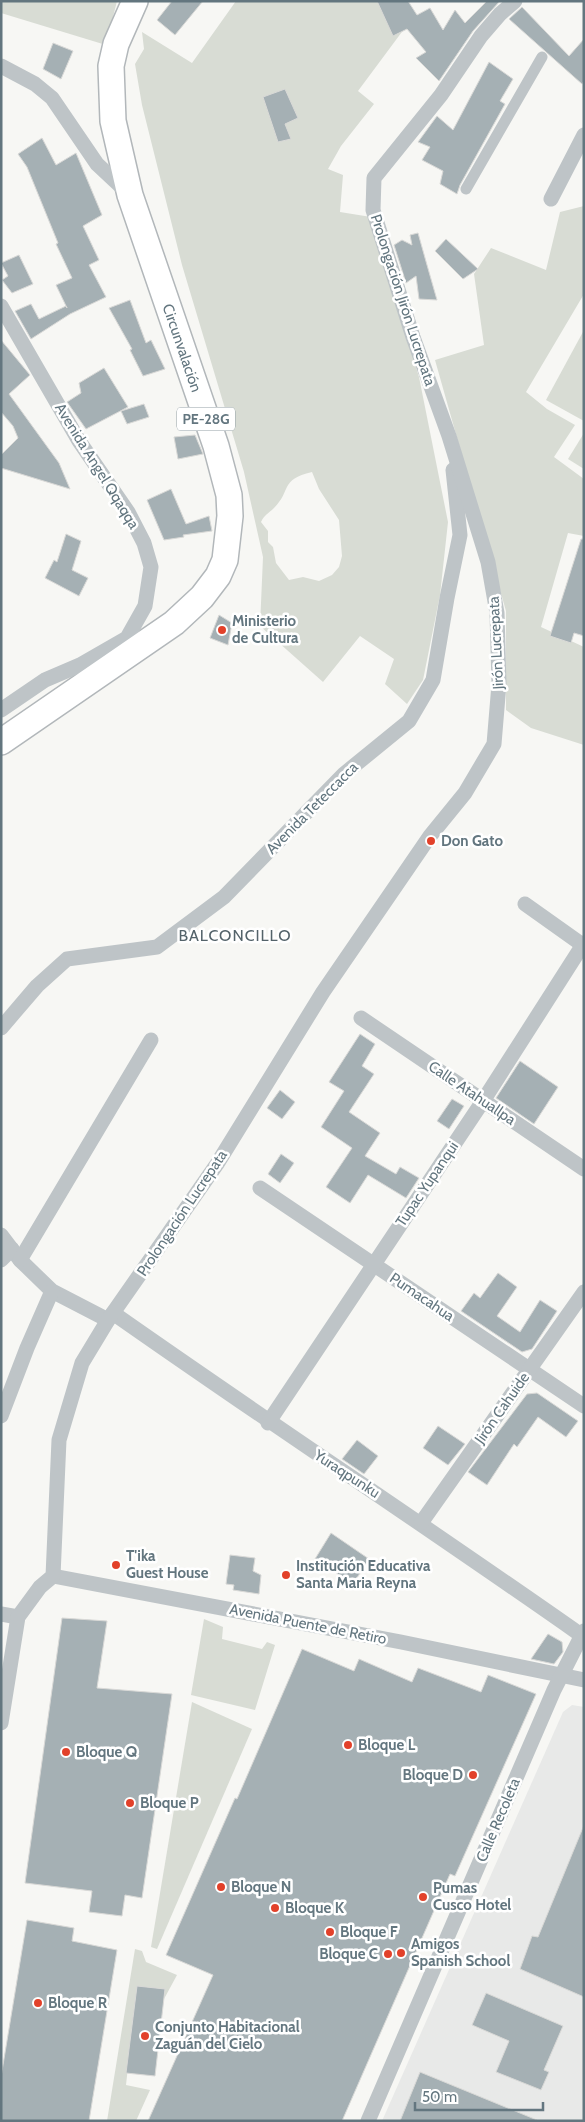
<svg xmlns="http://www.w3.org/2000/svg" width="585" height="2122" font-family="Cabin,sans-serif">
  <rect width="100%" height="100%" fill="#f7f7f4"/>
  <!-- built -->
  <polygon fill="#e8e9e8" points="572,1705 584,1707 584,2121 382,2121 563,1712"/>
  <!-- green -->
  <g fill="#d8dcd4" fill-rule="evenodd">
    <polygon points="1,1 117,1 106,45 1,13"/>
    <path d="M236,1H399L413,17L358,91L374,104L341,146L328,169L343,175L340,212L371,217L419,377L448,522L440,595L423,680L407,704L385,684L394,659L360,636L323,682L260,626L263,557L244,472L182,265L142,105L135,64L144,49L142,32L192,63ZM312,472L319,489L339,520L342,556L339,567L332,575L319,581L303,577L289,580L276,563L273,547L268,542V531L261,522C265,514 268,514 274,508C292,490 279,480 312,472Z"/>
    <polygon points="584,206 584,294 526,392 547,409 575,425 554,457 584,479 584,536 568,533 541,627 584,647 584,745 531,728 506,710 506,611 435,360 484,345 474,274 491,248 546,270 560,212"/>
    <polygon points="584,330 584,421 546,400"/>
    <polygon points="584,433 584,469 568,459"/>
    <polygon points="204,1619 223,1627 222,1639 262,1649 267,1642 275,1645 255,1710 191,1695"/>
    <polygon points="192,1702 252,1729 157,1949 151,1947"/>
    <polygon points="135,1949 142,1951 146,1962 177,1975 164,1999 165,1989 137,1986 126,2085 150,2090 136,2121 107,2121"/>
  </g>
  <!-- building -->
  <g fill="#a5b0b4" stroke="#d9d9d7">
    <polygon points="172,1 203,1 175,35 157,20"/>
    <polygon points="377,1 408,1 417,15 430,8 443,30 455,10 465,23 487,1 500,1 473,31 439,81 416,58 426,52 407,29 393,36"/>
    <polygon points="522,7 569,56 584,39 584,81 582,84 509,19"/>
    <polygon points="53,43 73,51 61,79 43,69"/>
    <polygon points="489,62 513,79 500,101 505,104 460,185 457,194 440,184 443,171 422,160 430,147 418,142 437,116 453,130"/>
    <polygon points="285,89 298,118 285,124 291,139 278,142 263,97"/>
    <polygon points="42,138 56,165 76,153 102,215 83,226 99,260 89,265 106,297 70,314 31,339 15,311 31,304 39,319 66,306 67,308 56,285 72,278 56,244 58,243 27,167 18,154"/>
    <polygon points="418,233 427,265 437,300 419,299 416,276 406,283 394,245 402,240 412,245 410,235"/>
    <polygon points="446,239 478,269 463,279 435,251"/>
    <polygon points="19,255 33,284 12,293 2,280 8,276 1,263"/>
    <polygon points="130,300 146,343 151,340 165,369 143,376 130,350 132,349 109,308"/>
    <polygon points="1,340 30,375 9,394 59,463 70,489 1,468 1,455 18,438 13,426 1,412"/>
    <polygon points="104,368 128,407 86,429 67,402 81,393 79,383"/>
    <polygon points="144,404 149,417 127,424 121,411"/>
    <polygon points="195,435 203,454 178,459 174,437"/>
    <polygon points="171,489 186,524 209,516 212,531 183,535 184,537 164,540 147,500"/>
    <polygon points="66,534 81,541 72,570 88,578 79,596 45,578 54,560 57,562"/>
    <polygon points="581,539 584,539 584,636 574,633 571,643 550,636"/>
    <polygon points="219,615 232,623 228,645 210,638"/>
    <polygon points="360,1034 375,1044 362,1066 374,1074 349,1112 380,1133 365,1156 396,1174 400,1167 419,1178 406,1198 368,1175 350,1203 326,1187 352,1148 321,1127 344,1091 329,1082"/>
    <polygon points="520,1061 558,1087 534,1124 496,1098"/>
    <polygon points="280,1090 295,1102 282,1119 267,1108"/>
    <polygon points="452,1099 464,1106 449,1129 437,1121"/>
    <polygon points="281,1154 294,1163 280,1183 268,1174"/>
    <polygon points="498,1273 517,1287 497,1316 520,1332 540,1300 557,1311 532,1349 522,1352 461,1311 474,1293 480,1298"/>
    <polygon points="537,1393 578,1421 566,1437 538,1417 517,1447 514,1444 487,1485 468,1472 527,1394"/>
    <polygon points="438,1426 465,1444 448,1465 423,1448"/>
    <polygon points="357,1440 378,1456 364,1474 342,1459"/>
    <polygon points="331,1533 369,1559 353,1584 315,1559"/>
    <polygon points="230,1555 255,1558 253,1571 261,1575 259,1594 233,1590 234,1585 226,1584"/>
    <polygon points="62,1618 107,1621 97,1688 172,1694 142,1898 125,1895 122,1916 89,1912 92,1891 25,1883"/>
    <polygon points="548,1634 562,1642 563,1652 554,1664 531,1659"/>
    <polygon points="302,1649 354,1671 359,1659 412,1682 418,1668 481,1692 488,1675 536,1694 455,1876 450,1874 342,2121 148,2121 213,1975 166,1955 235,1798 237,1799"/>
    <polygon points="584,1825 584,1997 520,1969 532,1936 538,1937"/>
    <polygon points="27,1920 74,1928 72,1941 117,1950 89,2121 1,2121 1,2077"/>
    <polygon points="137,1986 165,1989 155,2076 126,2073"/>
    <polygon points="486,1993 563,2026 544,2070 549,2072 541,2090 496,2072 509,2041 472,2025"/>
    <polygon points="420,2072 537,2120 537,2121 400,2121"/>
  </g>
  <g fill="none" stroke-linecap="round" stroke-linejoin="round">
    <defs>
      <polyline id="trunk" points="1,742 174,623 202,597 218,576 225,560 230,516 229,495 216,446 130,195 113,121 111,66 116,44 135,1"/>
    </defs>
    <!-- trunk casing -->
    <use href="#trunk" stroke="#b2b7ba" stroke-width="28"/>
    <!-- pedestrian -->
    <polyline stroke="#bec4c7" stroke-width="11" points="466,189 542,57"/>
    <!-- minor -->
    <g stroke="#bec4c7" stroke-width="15">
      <polyline points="1,66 35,84 52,98 97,164 129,194"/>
      <polyline points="551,199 584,135"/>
      <polyline points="1,306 79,441 128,512 144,543 151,567 145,606 127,638 80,665 45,680 1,710"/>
      <polyline points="525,904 584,946"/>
      <polyline points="361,1018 584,1169"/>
      <polyline points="1,1028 37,986 67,959 157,947 224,897 344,774 409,721 433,680 447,598 460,535 453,470"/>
      <polyline points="260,1188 584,1406"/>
      <polyline points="1,1235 20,1260 52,1291 108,1320"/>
      <polyline points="1,1260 12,1249"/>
      <polyline points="20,1260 151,1040"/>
      <path d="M113,1313C268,1422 426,1526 581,1635"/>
      <polyline points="1,1416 27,1348 52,1291"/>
      <polyline points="268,1423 483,1101 584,943"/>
      <polyline points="421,1523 584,1292"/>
      <polyline points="53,1576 401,1642 584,1680"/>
      <polyline points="1,1614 18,1617"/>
      <polyline points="1,1723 18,1617 40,1587 53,1576 59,1440 82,1363 108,1320 217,1164 323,992 430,836 465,793 494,744 499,684 497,613 488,562 449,436 413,337 373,210 374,178 441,95 481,36 500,14 515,1"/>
      <polyline points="368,2121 554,1690 584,1631"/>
    </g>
    <!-- trunk -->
    <use href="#trunk" stroke="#fff" stroke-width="25"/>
  </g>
  <!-- markers -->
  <g fill="#e2412a" stroke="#fff" stroke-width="2">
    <circle cx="222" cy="630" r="5"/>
    <circle cx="431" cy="841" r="5"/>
    <circle cx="116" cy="1565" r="5"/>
    <circle cx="286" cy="1575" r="5"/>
    <circle cx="348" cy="1745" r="5"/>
    <circle cx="66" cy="1752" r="5"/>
    <circle cx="473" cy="1775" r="5"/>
    <circle cx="130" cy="1803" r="5"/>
    <circle cx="221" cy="1887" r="5"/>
    <circle cx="423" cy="1897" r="5"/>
    <circle cx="275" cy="1908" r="5"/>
    <circle cx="330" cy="1932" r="5"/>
    <circle cx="401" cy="1953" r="5"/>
    <circle cx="388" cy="1954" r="5"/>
    <circle cx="38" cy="2003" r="5"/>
    <circle cx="145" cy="2036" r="5"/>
  </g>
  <g text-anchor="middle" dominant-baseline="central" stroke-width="5" stroke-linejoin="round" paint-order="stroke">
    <!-- shield labels -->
    <rect fill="#fff" stroke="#929fa5" stroke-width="1" x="177" y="407.5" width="58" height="23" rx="4"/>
    <g font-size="14" font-weight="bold" fill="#63767f">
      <text x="206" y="419">PE-28G</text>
    </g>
    <!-- street labels -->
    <g font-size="15" fill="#63767f" stroke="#fff">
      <text transform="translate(403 300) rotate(72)">Prolongación Jirón Lucrepata</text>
      <text transform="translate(182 348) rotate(71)">Circunvalación</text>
      <text transform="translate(97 466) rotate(58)">Avenida Angel Qqaqqa</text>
      <text transform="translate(496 643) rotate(-93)">Jirón Lucrepata</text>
      <text transform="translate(312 808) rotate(-45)">Avenida Teteccacca</text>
      <text transform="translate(472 1093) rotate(34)">Calle Atahuallpa</text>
      <text transform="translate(427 1184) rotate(-56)">Tupac Yupanqui</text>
      <text transform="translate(182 1213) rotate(-56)">Prolongación Lucrepata</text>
      <text transform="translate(422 1297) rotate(34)">Pumacahua</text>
      <text transform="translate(502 1408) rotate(-55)">Jirón Cahuide</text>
      <text transform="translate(347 1474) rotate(33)">Yuraqpunku</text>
      <text transform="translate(308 1624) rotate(11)">Avenida Puente de Retiro</text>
      <text transform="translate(498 1820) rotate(-67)">Calle Recoleta</text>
    </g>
    <!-- poi labels -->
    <g font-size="15" font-weight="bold" fill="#63767f" stroke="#fff" text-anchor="start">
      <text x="232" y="621">Ministerio<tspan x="232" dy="17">de Cultura</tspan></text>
      <text x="441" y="841">Don Gato</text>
      <text x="126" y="1556">T'ika<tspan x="126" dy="17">Guest House</tspan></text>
      <text x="296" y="1566">Institución Educativa<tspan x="296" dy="17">Santa Maria Reyna</tspan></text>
      <text x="358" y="1745">Bloque L</text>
      <text x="76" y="1752">Bloque Q</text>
      <text x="463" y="1775" text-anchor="end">Bloque D</text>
      <text x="140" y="1803">Bloque P</text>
      <text x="231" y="1887">Bloque N</text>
      <text x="433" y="1888">Pumas<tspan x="433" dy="17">Cusco Hotel</tspan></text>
      <text x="285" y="1908">Bloque K</text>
      <text x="340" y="1932">Bloque F</text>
      <text x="411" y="1944">Amigos<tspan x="411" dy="17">Spanish School</tspan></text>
      <text x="378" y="1954" text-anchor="end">Bloque C</text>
      <text x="48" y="2003">Bloque R</text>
      <text x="155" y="2027">Conjunto Habitacional<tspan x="155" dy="17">Zaguán del Cielo</tspan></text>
    </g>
    <!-- neighbourhood labels -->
    <g font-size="16" letter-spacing="1" fill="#54636a" stroke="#fff">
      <text x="235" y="935">BALCONCILLO</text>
    </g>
  </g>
  <!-- border -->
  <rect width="585" height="2122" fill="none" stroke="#63767f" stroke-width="5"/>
  <!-- scale -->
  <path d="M415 2102v8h128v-8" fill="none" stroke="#63767f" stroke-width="2.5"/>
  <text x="422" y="2102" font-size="15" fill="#63767f" stroke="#ffffff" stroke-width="4" paint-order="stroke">50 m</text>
</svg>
